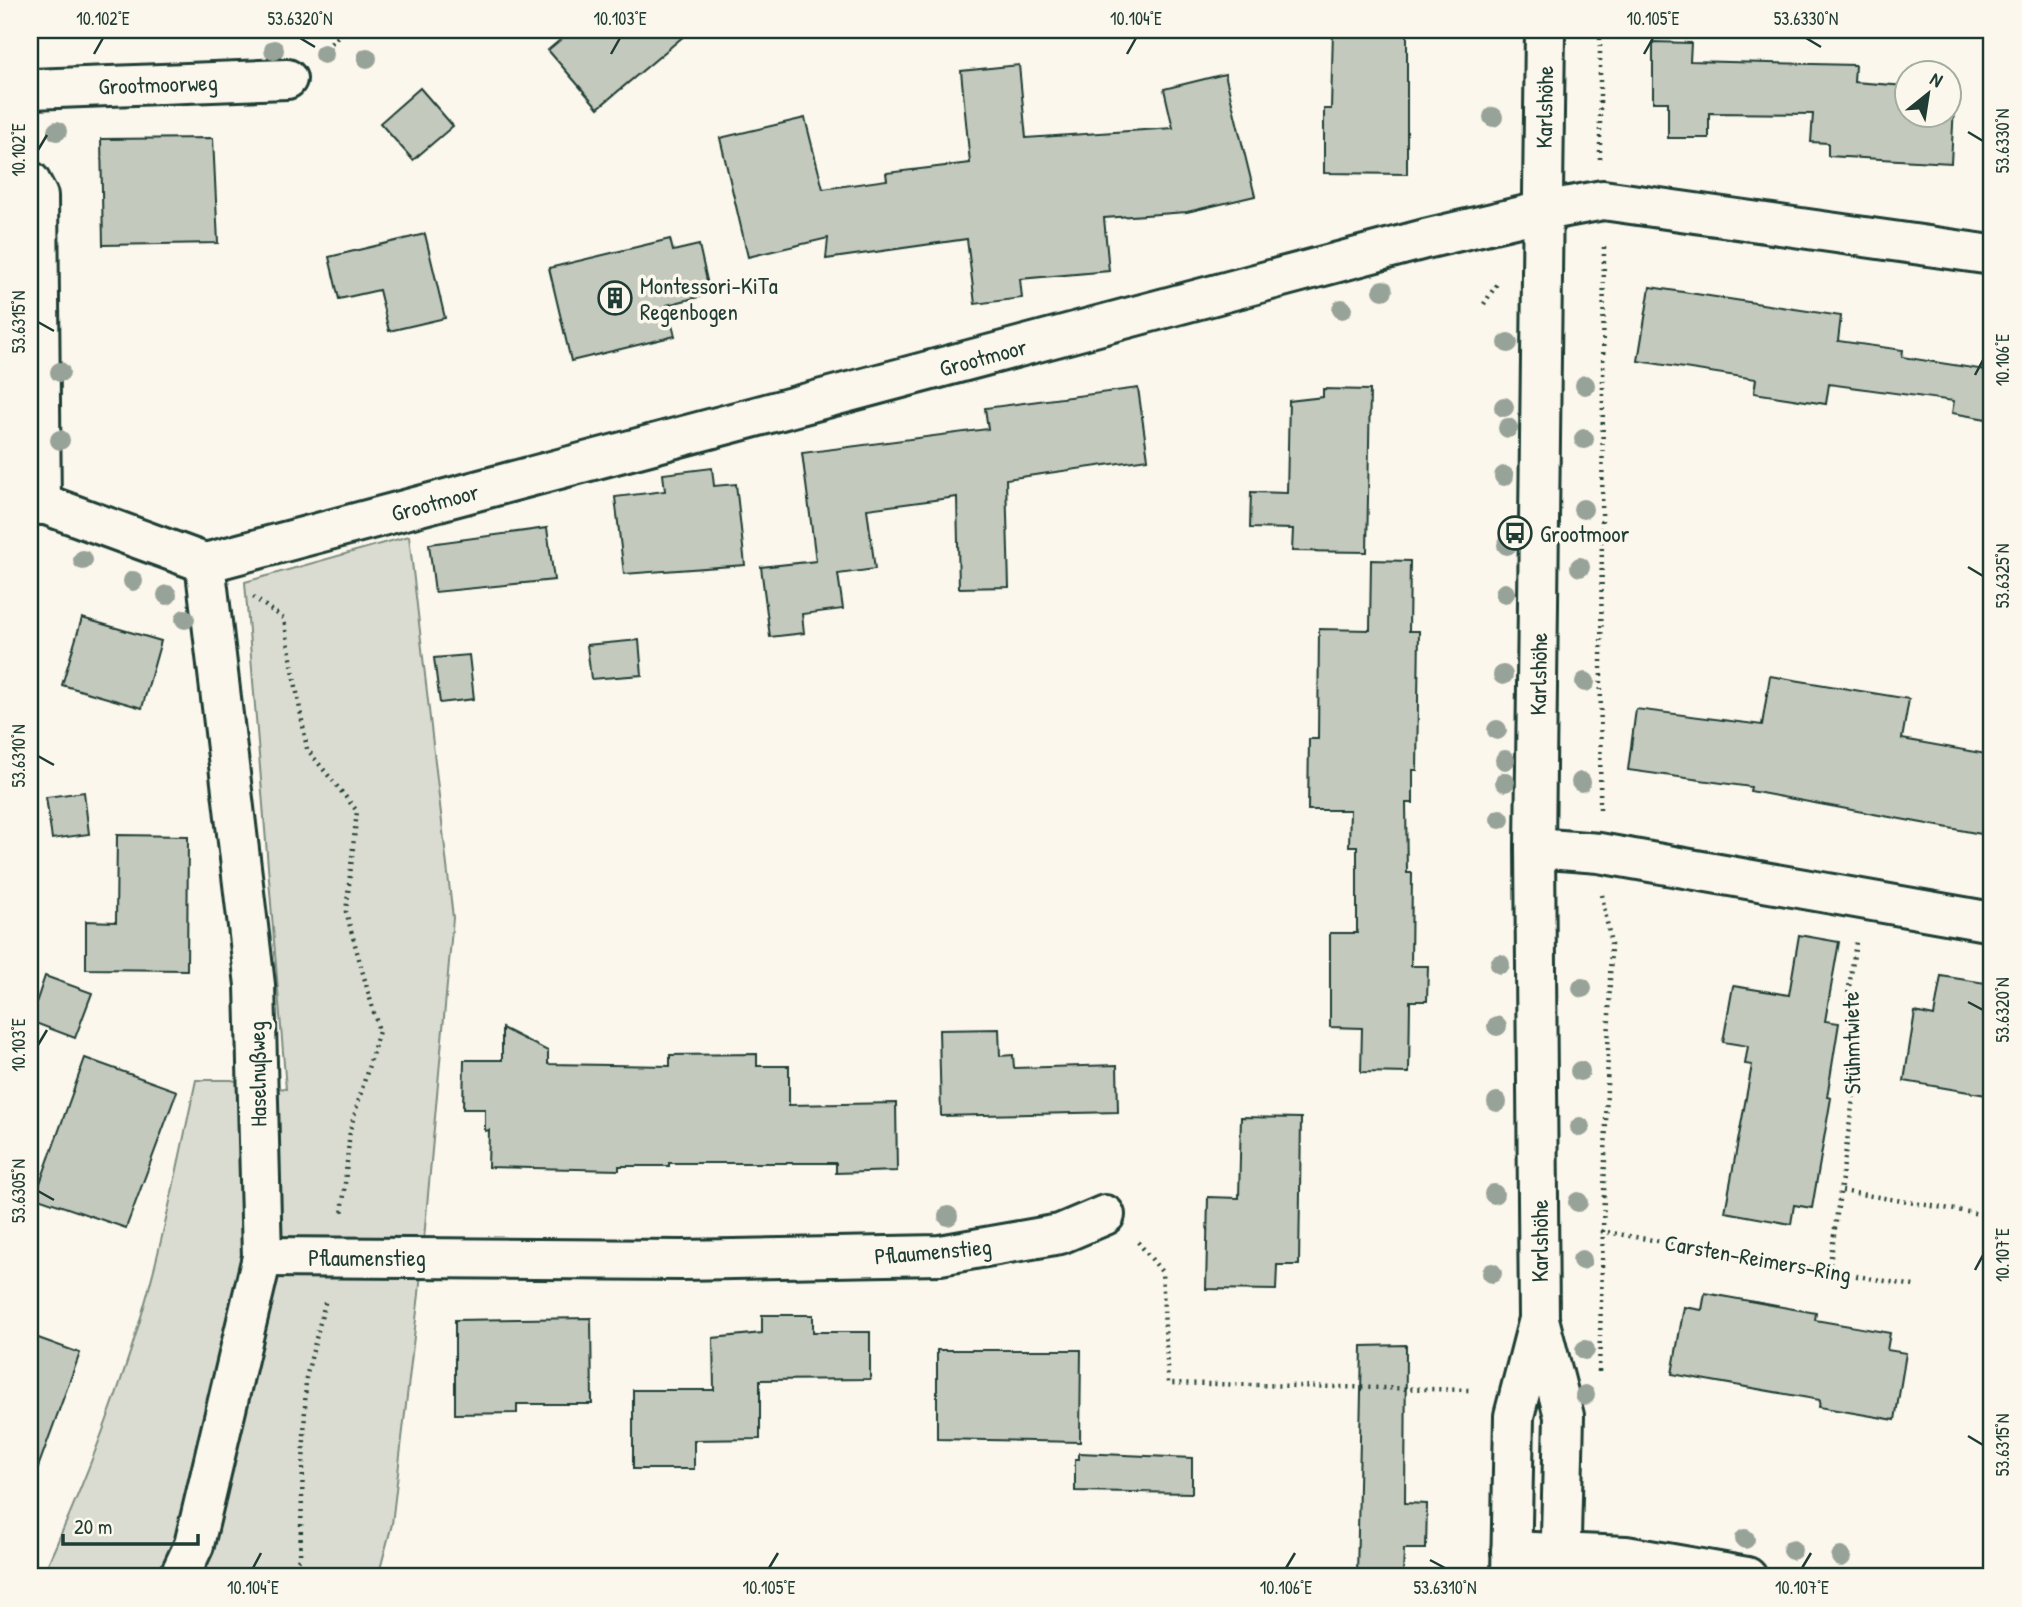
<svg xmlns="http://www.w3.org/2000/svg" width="2022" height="1607" font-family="'Patrick Hand',sans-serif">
  <rect width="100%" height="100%" fill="#fbf7ec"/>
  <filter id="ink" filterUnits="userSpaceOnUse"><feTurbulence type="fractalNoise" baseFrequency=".0143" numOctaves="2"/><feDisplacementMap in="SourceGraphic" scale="14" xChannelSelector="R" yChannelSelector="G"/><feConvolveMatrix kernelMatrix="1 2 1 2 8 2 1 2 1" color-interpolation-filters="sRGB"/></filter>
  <g filter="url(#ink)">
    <!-- green -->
    <path fill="#dbdcd1" stroke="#7d8c82" stroke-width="2" d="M409,536L453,918L419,1294L392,1524L378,1577H42C72,1511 100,1443 123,1374C156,1279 175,1178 196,1080H231L286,1089L245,582Z"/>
    <!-- building -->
    <g fill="#c4c9be" stroke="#1f3d34" stroke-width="2">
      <polygon points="572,30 691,30 598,108 548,50"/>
      <polygon points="1333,30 1407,30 1407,174 1324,173 1324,109 1331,109"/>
      <polygon points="1653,42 1691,43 1690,61 1855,65 1854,82 1906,86 1907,116 1949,116 1949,106 1954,106 1951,163 1828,156 1828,143 1811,142 1813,114 1709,113 1709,138 1668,138 1668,102 1653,102"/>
      <polygon points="1019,65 1026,138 1173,128 1164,89 1225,74 1255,196 1187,212 1104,218 1109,271 1020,279 1022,298 975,304 967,239 826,259 828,238 748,257 720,138 805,118 823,189 887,180 886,173 970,163 961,71"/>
      <polygon points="420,88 453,126 413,160 380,123"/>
      <polygon points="213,138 218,243 103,245 101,139"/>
      <polygon points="425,234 445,318 389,331 379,290 339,299 329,257"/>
      <polygon points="670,239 673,251 699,245 710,294 667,305 675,336 571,361 549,268"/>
      <polygon points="1650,287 1841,316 1838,341 1903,350 1902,357 1992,371 1992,420 1952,413 1954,401 1829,384 1826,404 1754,393 1756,379 1638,361"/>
      <polygon points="1138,388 1148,459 1006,479 1009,587 959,588 957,497 867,509 875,569 838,574 843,609 802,614 804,633 770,637 761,567 816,561 802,453 988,429 985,408"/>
      <polygon points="1323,389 1370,390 1367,552 1292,551 1293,529 1250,528 1251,492 1287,493 1289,401 1323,397"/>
      <polygon points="712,468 714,486 736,484 745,565 624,574 615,497 665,491 663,474"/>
      <polygon points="547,528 554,580 435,592 429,544"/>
      <polygon points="1371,560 1410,561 1409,631 1419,631 1417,770 1413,770 1413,803 1406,803 1407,873 1412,873 1411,966 1428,966 1427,1001 1410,1001 1409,1073 1361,1072 1362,1028 1330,1027 1330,933 1357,933 1357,846 1349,846 1350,810 1308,810 1309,739 1318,739 1319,629 1370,630"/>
      <polygon points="82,618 161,641 142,708 62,685"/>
      <polygon points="639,640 642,675 591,679 587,645"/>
      <polygon points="469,655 474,699 440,703 434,658"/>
      <polygon points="1770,676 1909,699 1902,739 1992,755 1992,836 1750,791 1751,787 1628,770 1636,709 1762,725"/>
      <polygon points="84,792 89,834 52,839 46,797"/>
      <polygon points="117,835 188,836 187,970 86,969 86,921 116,922"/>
      <polygon points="1799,935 1839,942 1825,1021 1839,1023 1827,1097 1831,1098 1812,1208 1794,1205 1791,1224 1725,1212 1752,1065 1745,1064 1748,1046 1723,1042 1733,986 1789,995"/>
      <polygon points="45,976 92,993 75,1038 30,1021"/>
      <polygon points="1941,976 1992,984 1992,1096 1904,1081 1915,1012 1934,1016"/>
      <polygon points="502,1028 548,1051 548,1064 670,1066 670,1055 757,1054 757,1066 789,1066 789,1105 896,1103 897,1171 836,1173 836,1163 669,1163 669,1166 619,1166 619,1170 488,1167 489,1130 485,1131 485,1109 463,1109 464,1060 502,1060"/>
      <polygon points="999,1029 1000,1056 1013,1055 1014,1068 1117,1065 1118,1112 941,1116 939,1030"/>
      <polygon points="85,1058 177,1091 126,1228 35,1197"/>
      <polygon points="1241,1117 1301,1118 1299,1265 1277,1265 1276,1290 1206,1289 1208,1197 1239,1198"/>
      <polygon points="1705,1293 1816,1313 1815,1320 1890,1333 1887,1350 1906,1353 1895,1420 1819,1407 1820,1400 1672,1374 1684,1307 1702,1310"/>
      <polygon points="762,1315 813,1315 813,1332 870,1332 870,1379 760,1380 760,1439 694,1440 694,1469 633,1469 633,1390 714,1390 713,1338 762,1333"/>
      <polygon points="591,1318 592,1404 517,1404 517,1413 455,1414 455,1320"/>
      <polygon points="30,1335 80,1353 34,1478 30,1478"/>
      <polygon points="1406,1345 1405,1503 1427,1504 1426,1549 1404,1549 1403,1577 1357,1577 1362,1346"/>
      <polygon points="937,1350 1081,1350 1080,1442 937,1439"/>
      <polygon points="1079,1453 1192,1458 1192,1493 1075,1491 1075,1459 1079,1459"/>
    </g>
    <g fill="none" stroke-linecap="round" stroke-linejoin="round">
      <defs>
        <g id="minor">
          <polyline points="30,92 32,89 287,79"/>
          <polyline points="30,181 38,196 41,505"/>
          <polyline points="30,499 205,563 1425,239 1544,211 1603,200 1992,255"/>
          <polyline points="1535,848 1599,853 1992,922"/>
          <polyline points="262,1257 682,1260 940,1255 1060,1234 1105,1215"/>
          <polyline points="1511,1551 1626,1556 1747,1577"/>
          <polyline points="179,1577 194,1545 262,1257 255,985 205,563"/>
        </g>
        <g id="secondary">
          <polyline points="1545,30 1535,848 1539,1319 1564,1416 1560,1577"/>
          <polyline points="1511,1577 1514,1416 1538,1323"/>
        </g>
      </defs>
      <!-- minor casing -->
      <use href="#minor" stroke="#1f3d34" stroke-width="44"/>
      <!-- secondary casing -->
      <use href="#secondary" stroke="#1f3d34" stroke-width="44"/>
      <!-- path -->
      <g stroke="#1f3d34" stroke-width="4.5" stroke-dasharray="2 5" stroke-linecap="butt">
        <polyline points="320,52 346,30"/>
        <polyline points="1600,159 1600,30"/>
        <polyline points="1484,304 1498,282"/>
        <polyline points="253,597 284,619 307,749 357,811 346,912 379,1031 350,1130 342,1215"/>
        <polyline points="1600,809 1604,244"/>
        <polyline points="1842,1191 1992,1216"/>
        <polyline points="1601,1231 1914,1286"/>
        <polyline points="1138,1242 1162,1272 1168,1383 1470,1390"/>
        <polyline points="1829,1271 1855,1085 1848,994 1856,942"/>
        <polyline points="1599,1372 1611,944 1602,895"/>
        <polyline points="285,1577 300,1557 306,1378 326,1299"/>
      </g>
      <!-- minor -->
      <use href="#minor" stroke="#fbf7ec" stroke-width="38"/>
      <!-- secondary -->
      <use href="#secondary" stroke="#fbf7ec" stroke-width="38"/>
    </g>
    <!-- trees -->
    <g fill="#97a298">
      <circle cx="274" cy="50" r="10"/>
      <circle cx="324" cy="54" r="10"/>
      <circle cx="367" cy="58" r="10"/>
      <circle cx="1493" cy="117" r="10"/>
      <circle cx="57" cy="131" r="10"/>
      <circle cx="1383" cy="290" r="10"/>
      <circle cx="1342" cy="309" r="10"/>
      <circle cx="1508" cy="343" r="10"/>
      <circle cx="60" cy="372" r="10"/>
      <circle cx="1585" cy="385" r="10"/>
      <circle cx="1504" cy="407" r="10"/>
      <circle cx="1508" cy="428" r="10"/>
      <circle cx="1584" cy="439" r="10"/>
      <circle cx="60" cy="440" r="10"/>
      <circle cx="1504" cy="476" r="10"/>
      <circle cx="1583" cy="509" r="10"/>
      <circle cx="1507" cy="545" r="10"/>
      <circle cx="83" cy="560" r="10"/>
      <circle cx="1580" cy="567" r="10"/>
      <circle cx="133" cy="581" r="10"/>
      <circle cx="1505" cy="593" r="10"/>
      <circle cx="167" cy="595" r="10"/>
      <circle cx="185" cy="619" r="10"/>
      <circle cx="1503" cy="675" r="10"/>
      <circle cx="1585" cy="682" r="10"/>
      <circle cx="1497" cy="730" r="10"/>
      <circle cx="1505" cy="760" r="10"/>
      <circle cx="1505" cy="782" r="10"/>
      <circle cx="1581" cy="782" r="10"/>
      <circle cx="1500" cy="819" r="10"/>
      <circle cx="1500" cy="964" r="10"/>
      <circle cx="1582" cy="988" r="10"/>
      <circle cx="1497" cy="1026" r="10"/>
      <circle cx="1580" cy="1071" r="10"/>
      <circle cx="1497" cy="1102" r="10"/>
      <circle cx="1580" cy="1127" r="10"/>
      <circle cx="1494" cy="1194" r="10"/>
      <circle cx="1578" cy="1202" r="10"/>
      <circle cx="948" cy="1216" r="10"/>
      <circle cx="1582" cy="1260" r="10"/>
      <circle cx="1492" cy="1273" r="10"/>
      <circle cx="1585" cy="1350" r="10"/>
      <circle cx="1585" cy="1395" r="10"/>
      <circle cx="1745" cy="1539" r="10"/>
      <circle cx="1792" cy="1550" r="10"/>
      <circle cx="1841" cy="1557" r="10"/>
    </g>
  </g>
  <!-- ticks -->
  <path fill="none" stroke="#1f3d34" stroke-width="2.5" d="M300,38L315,47M1806,38L1821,47M94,54L103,38M611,54L620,38M1127,54L1136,38M1644,54L1653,38M1968,132L1983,141M38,150L47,135M38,322L54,331M1975,375L1983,360M1968,567L1983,576M38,756L54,765M1968,1002L1983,1010M38,1045L47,1030M38,1191L54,1200M1975,1270L1983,1255M1968,1436L1983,1445M1430,1560L1445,1568M253,1568L261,1553M769,1568L778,1553M1286,1568L1295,1553M1802,1568L1811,1553"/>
  <!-- icons -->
  <defs>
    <symbol id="building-ring" viewBox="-11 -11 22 22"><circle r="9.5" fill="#fbf7ec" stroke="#1f3d34" stroke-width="1.5"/><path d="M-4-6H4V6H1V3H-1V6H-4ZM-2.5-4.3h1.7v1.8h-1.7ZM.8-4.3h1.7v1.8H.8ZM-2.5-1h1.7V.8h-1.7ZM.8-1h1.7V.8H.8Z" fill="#1f3d34"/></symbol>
    <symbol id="bus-ring" viewBox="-11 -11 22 22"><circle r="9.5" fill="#fbf7ec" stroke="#1f3d34" stroke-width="1.5"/><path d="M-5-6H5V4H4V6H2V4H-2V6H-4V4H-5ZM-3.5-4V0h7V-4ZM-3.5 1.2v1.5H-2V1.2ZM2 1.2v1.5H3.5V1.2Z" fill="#1f3d34"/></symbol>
  </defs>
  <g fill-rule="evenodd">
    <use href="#building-ring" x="596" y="279" width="38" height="38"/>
    <use href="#bus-ring" x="1496" y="514" width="38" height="38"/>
  </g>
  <g text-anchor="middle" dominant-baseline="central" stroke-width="7" stroke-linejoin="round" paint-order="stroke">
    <!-- street labels -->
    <g font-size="23" fill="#1f3d34" stroke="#fbf7ec">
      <text transform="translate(158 84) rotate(-2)">Grootmoorweg</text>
      <text transform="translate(1544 107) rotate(-89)">Karlshöhe</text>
      <text transform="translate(983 357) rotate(-15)">Grootmoor</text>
      <text transform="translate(435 502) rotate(-15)">Grootmoor</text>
      <text transform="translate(1538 674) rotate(-89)">Karlshöhe</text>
      <text transform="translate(1851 1043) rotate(-91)">Stühmtwiete</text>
      <text transform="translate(257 1074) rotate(-91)">Haselnußweg</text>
      <text transform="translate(1539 1241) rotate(-90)">Karlshöhe</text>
      <text transform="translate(933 1251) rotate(-5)">Pflaumenstieg</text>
      <text x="367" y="1257">Pflaumenstieg</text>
      <text transform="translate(1758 1258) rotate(10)">Carsten-Reimers-Ring</text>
    </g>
    <!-- poi labels -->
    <g font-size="23" fill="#1f3d34" stroke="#fbf7ec" text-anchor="start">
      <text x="640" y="285">Montessori-KiTa<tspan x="640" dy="26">Regenbogen</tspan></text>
      <text x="1540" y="533">Grootmoor</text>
    </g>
  </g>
  <!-- margin -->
  <rect width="2022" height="1607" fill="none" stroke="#fbf7ec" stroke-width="77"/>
  <!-- north arrow -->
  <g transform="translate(1928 94) rotate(30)"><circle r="33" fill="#fbf7ec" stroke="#a3ada2" stroke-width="2"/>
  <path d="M0-5L12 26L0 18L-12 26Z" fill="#1f3d34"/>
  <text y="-10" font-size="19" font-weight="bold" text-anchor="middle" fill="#1f3d34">N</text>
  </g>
  <!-- scale -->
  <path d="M63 1534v10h135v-10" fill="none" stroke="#1f3d34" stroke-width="3.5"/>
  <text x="74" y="1534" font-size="21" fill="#1f3d34" stroke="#fbf7ec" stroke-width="5" paint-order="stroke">20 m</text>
  <rect x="38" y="38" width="1945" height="1530" fill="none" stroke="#1f3d34" stroke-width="2.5"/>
  <g font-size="18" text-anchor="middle" fill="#1f3d34">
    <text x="103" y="25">10.102°E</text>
    <text x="300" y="25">53.6320°N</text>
    <text x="620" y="25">10.103°E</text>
    <text x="1136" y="25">10.104°E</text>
    <text x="1653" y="25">10.105°E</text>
    <text x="1806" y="25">53.6330°N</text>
    <text transform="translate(2003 141) rotate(-90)" y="6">53.6330°N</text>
    <text transform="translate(19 150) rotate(-90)" y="6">10.102°E</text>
    <text transform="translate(19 322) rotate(-90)" y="6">53.6315°N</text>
    <text transform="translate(2003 360) rotate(-90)" y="6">10.106°E</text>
    <text transform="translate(2003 576) rotate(-90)" y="6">53.6325°N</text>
    <text transform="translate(19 756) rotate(-90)" y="6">53.6310°N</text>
    <text transform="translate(2003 1010) rotate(-90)" y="6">53.6320°N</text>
    <text transform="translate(19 1045) rotate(-90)" y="6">10.103°E</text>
    <text transform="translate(19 1191) rotate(-90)" y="6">53.6305°N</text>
    <text transform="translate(2003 1255) rotate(-90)" y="6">10.107°E</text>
    <text transform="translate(2003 1445) rotate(-90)" y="6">53.6315°N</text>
    <text x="253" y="1594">10.104°E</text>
    <text x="769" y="1594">10.105°E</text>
    <text x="1286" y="1594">10.106°E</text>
    <text x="1445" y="1594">53.6310°N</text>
    <text x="1802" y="1594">10.107°E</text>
  </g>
</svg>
